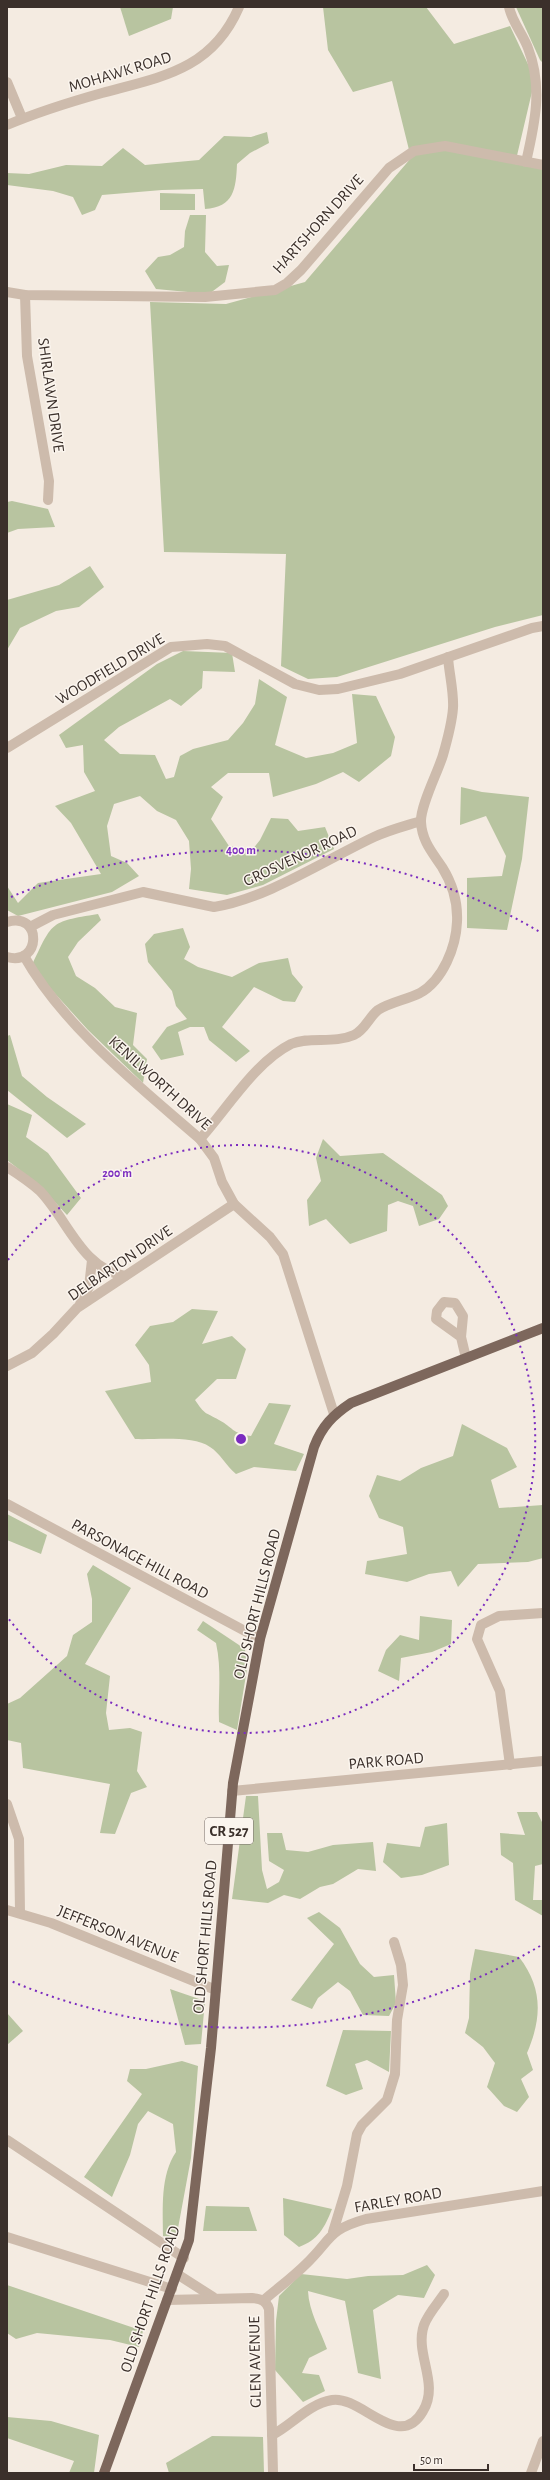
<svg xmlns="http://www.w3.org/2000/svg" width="550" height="2480" font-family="'Alegreya Sans',sans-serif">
  <rect width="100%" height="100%" fill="#f4ebe1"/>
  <!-- green -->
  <g fill="#b8c4a0">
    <polygon points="120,7 173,7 171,19 129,36"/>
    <polygon points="323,7 426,7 454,44 510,26 535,79 515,164 543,168 543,615 495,627 337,677 308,679 281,666 286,554 164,552 150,302 226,304 305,282 411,158 392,81 353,92 328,50"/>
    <polygon points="516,7 543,7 543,63 540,60"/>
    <path d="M267,132L269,143L250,153L237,164C236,189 234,207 205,209L203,189L162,190L102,195L95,210L82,215L73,197L53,191L7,185V173L29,174L66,165L102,166L123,148L145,165L199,160L224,136L251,137Z"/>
    <polygon points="160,193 195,194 195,210 160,210"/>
    <polygon points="190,215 206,215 205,252 217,266 229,265 225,282 209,294 156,289 145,271 158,257 170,255 184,247 185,231"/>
    <polygon points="12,501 48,509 55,527 18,529 7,533 7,502"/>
    <polygon points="90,566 104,587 79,607 56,611 20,628 7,650 7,600 59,585"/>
    <polygon points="183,651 232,653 235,672 203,671 202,688 181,706 170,699 119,727 104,740 120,754 155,755 166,779 174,777 180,756 193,749 228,740 243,723 255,704 259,679 287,697 275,745 306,758 333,753 357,743 352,694 376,696 395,737 391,756 359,782 343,772 316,784 273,797 269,773 228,773 211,787 223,797 211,819 229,846 252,850 260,840 271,818 288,819 298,831 325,827 334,849 263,885 227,895 189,889 191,869 189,841 176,820 157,811 140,796 114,804 107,826 111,856 127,863 139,876 112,892 18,916 7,910 7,886 18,903 38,883 101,874 71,823 55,806 95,791 84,772 83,745 66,748 59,735 157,664"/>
    <polygon points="461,787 482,792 529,797 522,859 507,930 467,928 467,878 502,876 506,856 486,816 460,825"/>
    <path d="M98,914L101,920L78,942L68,957L76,976L95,988L115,1007L137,1013L133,1045L147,1059L143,1083L88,1030L31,967C53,922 48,922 98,914Z"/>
    <polygon points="183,928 190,947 184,959 198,967 232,977 259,963 288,958 292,974 303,987 295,1002 283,1001 254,987 222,1027 250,1051 236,1062 209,1040 204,1027 190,1027 178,1032 184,1055 161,1060 152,1047 167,1027 187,1019 176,1006 172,991 148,962 145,944 154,934"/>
    <polygon points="10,1035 22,1076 47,1097 86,1124 67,1138 7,1090 7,1036"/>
    <polygon points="7,1104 32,1115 26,1137 48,1153 81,1198 67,1215 39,1185 7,1160"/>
    <polygon points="323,1139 340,1156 383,1153 442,1195 448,1206 439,1219 419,1226 413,1206 398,1201 388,1205 387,1231 350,1244 326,1219 309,1226 307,1200 321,1181 316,1158"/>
    <path d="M192,1309L218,1311L202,1344L232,1336L246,1349L236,1379H217L195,1400C205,1415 205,1412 219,1420C234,1428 231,1433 251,1436L269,1403L291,1405L274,1444L304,1454L296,1471L254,1467L236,1474C226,1466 220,1453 210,1447C193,1435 156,1440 135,1439L105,1391L151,1382L149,1365L135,1345L150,1326L173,1322Z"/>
    <polygon points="462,1424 507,1448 517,1467 491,1480 499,1508 543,1505 543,1558 528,1562 478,1564 458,1587 451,1571 429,1574 407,1582 365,1574 367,1561 407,1554 403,1527 379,1518 369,1496 377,1475 400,1481 421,1468 453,1456"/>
    <polygon points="7,1514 47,1535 41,1554 7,1540"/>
    <polygon points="93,1565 131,1588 85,1664 110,1676 106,1713 109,1730 130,1728 142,1732 137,1771 147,1787 131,1793 115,1834 100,1833 110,1784 23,1768 21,1743 7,1740 7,1704 20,1698 67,1656 73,1635 92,1622 92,1599 87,1574"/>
    <polygon points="420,1616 452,1620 451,1644 432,1652 401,1658 399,1681 378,1671 386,1650 400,1635 419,1640"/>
    <path d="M203,1621L245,1649L247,1669L237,1730L219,1722C218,1695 222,1670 216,1643L197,1630Z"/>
    <polygon points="246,1796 258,1796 262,1870 267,1889 279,1882 284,1870 269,1861 267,1833 282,1833 286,1850 308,1852 333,1845 373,1842 376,1871 358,1869 333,1884 320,1887 300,1899 284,1895 268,1903 232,1899"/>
    <polygon points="517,1812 537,1812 543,1824 543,1864 535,1866 533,1900 543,1900 543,1916 515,1900 513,1863 501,1855 500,1833 525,1835"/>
    <polygon points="447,1823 449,1865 422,1875 401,1878 383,1862 387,1843 420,1847 425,1827"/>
    <polygon points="319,1912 340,1928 360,1964 374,1977 394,1975 396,2003 389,2016 363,2015 350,1991 338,1982 318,1998 312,2009 291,2000 334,1944 307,1918"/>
    <path d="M475,1949L519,1957C543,1988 542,2018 527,2053L533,2070L521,2079L529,2097L517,2112L504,2106L487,2087L495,2063L483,2047L465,2033L469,2018L470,1974Z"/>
    <polygon points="170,1989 205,2001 201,2044 185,2045"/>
    <polygon points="7,2013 23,2031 7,2045"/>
    <polygon points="343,2030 391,2031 389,2072 367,2060 355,2064 363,2089 346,2095 326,2086"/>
    <path d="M182,2061L198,2066L191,2158L176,2239L163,2236C163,2208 160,2176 176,2152L173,2124L148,2111L138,2124L130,2155L112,2197L84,2177L142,2094L127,2081L130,2069H146Z"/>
    <path d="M283,2198L332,2209C325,2227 318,2240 299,2247L284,2235Z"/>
    <polygon points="206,2206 249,2207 257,2231 203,2231"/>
    <path d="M427,2265L435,2275L424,2298L398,2295L373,2310L381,2379L358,2373L345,2301L308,2291C309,2312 320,2329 327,2349L309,2358L302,2373L319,2375L325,2391L303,2402L275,2370L276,2321L279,2296L301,2274L347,2279L368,2276L403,2275Z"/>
    <polygon points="7,2285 143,2331 139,2347 110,2340 37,2333 16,2339 7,2333"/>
    <polygon points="7,2417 51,2421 99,2435 94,2473 69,2473 74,2461 7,2438"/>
    <polygon points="212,2436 263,2437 264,2473 169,2473 166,2463"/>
  </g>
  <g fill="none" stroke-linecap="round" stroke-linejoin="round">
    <!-- minor -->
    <g stroke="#cdbbac" stroke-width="10">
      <path d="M509,7C512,22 523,34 528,48C543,87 535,123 526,162"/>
      <polyline points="7,82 22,118"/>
      <path d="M7,125C38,112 70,102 102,93C161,77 212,70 239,7"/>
      <polyline points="7,292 25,295 205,297 275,290 287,283 301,270 389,168 414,151 445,146 543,165"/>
      <polyline points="25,295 27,356 49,481 48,500"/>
      <polyline points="7,748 171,647 207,644 225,646 295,684 319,690 338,689 400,674 532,628 543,626"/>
      <path d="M7,922C43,911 41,967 7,957"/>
      <path d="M30,927L53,915L143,892L214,907C266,899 325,860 374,837C389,830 405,826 421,821"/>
      <path d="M24,956C64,1027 139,1086 200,1139L214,1158L222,1182L234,1204L270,1237L283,1254L334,1414"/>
      <path d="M200,1139C227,1109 255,1062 291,1044C309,1036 334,1044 354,1035C365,1030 369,1017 378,1010C391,1002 406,1000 420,993C443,980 456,947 457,922C458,902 452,883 442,867C432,852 422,841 421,822C420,806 438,772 443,755C447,741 452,723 453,708C454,692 449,673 448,657"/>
      <path d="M7,1167C18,1174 30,1182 40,1191C68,1220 81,1268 125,1276"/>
      <polyline points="80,1304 89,1287 92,1260"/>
      <polyline points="461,1337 436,1319 437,1311 444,1302 455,1303 463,1316 461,1337 466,1358"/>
      <polyline points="7,1366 32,1353 53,1334 77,1308 234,1204"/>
      <polyline points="7,1504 260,1639"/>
      <polyline points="510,1765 500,1691 477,1639 481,1625 499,1616 543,1613"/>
      <polyline points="232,1791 543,1761"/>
      <polyline points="7,1804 19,1839 20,1913"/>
      <polyline points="7,1910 51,1923 216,1990"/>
      <polyline points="7,2140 184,2258"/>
      <polyline points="333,2232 347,2186 357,2134 362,2125 387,2100 395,2074 397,2020 403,1985 401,1965 394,1942"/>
      <polyline points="7,2237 172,2289"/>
      <polyline points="177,2274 213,2297"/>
      <path d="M167,2300L252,2298C261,2299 266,2300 269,2309L273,2473"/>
      <path d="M264,2300C278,2288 293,2277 306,2264C332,2239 327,2230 366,2219L543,2191"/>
      <path d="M272,2435C292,2425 308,2404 332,2400C361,2395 399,2453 423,2411C440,2383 414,2354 424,2325C428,2314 438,2303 444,2294"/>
      <polyline points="531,2473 543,2441"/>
    </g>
    <!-- major -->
    <path stroke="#7d675c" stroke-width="10" d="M104,2473L189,2240L211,2048L233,1783L260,1639L314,1447C322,1426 333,1415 351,1403L543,1328"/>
  </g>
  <!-- distance rings -->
  <g fill="none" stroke="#7b2cbf" stroke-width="2" stroke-dasharray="2 4">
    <path d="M8 1260A294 294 0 1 1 8 1618"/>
    <path d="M540 1946A589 589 0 0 1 11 1981M11 897A589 589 0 0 1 540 932"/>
  </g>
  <g text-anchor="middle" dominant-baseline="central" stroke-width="3" stroke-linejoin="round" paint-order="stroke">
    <!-- shield labels -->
    <rect fill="#fbf5ee" stroke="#756b66" stroke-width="1" x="205" y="1818" width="48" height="26" rx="3"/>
    <g font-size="15" font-weight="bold" fill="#3b302b">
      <text x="229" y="1831">CR 527</text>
    </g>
    <!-- street labels -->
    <g font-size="16" fill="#3b302b" stroke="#fbf5ee">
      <text transform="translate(120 72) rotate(-17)">MOHAWK ROAD</text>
      <text transform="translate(318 224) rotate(-48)">HARTSHORN DRIVE</text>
      <text transform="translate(51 395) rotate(82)">SHIRLAWN DRIVE</text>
      <text transform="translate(110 669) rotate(-31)">WOODFIELD DRIVE</text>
      <text transform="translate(300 856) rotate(-25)">GROSVENOR ROAD</text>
      <text transform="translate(160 1083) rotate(42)">KENILWORTH DRIVE</text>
      <text transform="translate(120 1263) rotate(-34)">DELBARTON DRIVE</text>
      <text transform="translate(140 1559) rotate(28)">PARSONAGE HILL ROAD</text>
      <text transform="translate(257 1604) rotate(-76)">OLD SHORT HILLS ROAD</text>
      <text transform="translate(386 1761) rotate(-5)">PARK ROAD</text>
      <text transform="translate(118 1934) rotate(22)">JEFFERSON AVENUE</text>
      <text transform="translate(205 1937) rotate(-85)">OLD SHORT HILLS ROAD</text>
      <text transform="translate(398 2200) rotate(-10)">FARLEY ROAD</text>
      <text transform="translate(150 2299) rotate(-71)">OLD SHORT HILLS ROAD</text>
      <text transform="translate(255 2362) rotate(-91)">GLEN AVENUE</text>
    </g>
  </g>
  <circle cx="241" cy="1439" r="6" fill="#7b2cbf" stroke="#fbf5ee" stroke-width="2"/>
  <g font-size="12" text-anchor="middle" font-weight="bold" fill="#7b2cbf" stroke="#fbf5ee" stroke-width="3" stroke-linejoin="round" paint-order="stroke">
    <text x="241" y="854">400 m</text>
    <text x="117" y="1177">200 m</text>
  </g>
  <!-- border -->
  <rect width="550" height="2480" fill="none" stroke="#3b302b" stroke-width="16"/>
  <!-- scale -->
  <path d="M414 2464v6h74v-6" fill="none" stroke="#3b302b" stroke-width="2"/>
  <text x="420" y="2464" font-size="12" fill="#3b302b" stroke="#fbf5ee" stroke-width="3" paint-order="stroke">50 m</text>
</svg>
